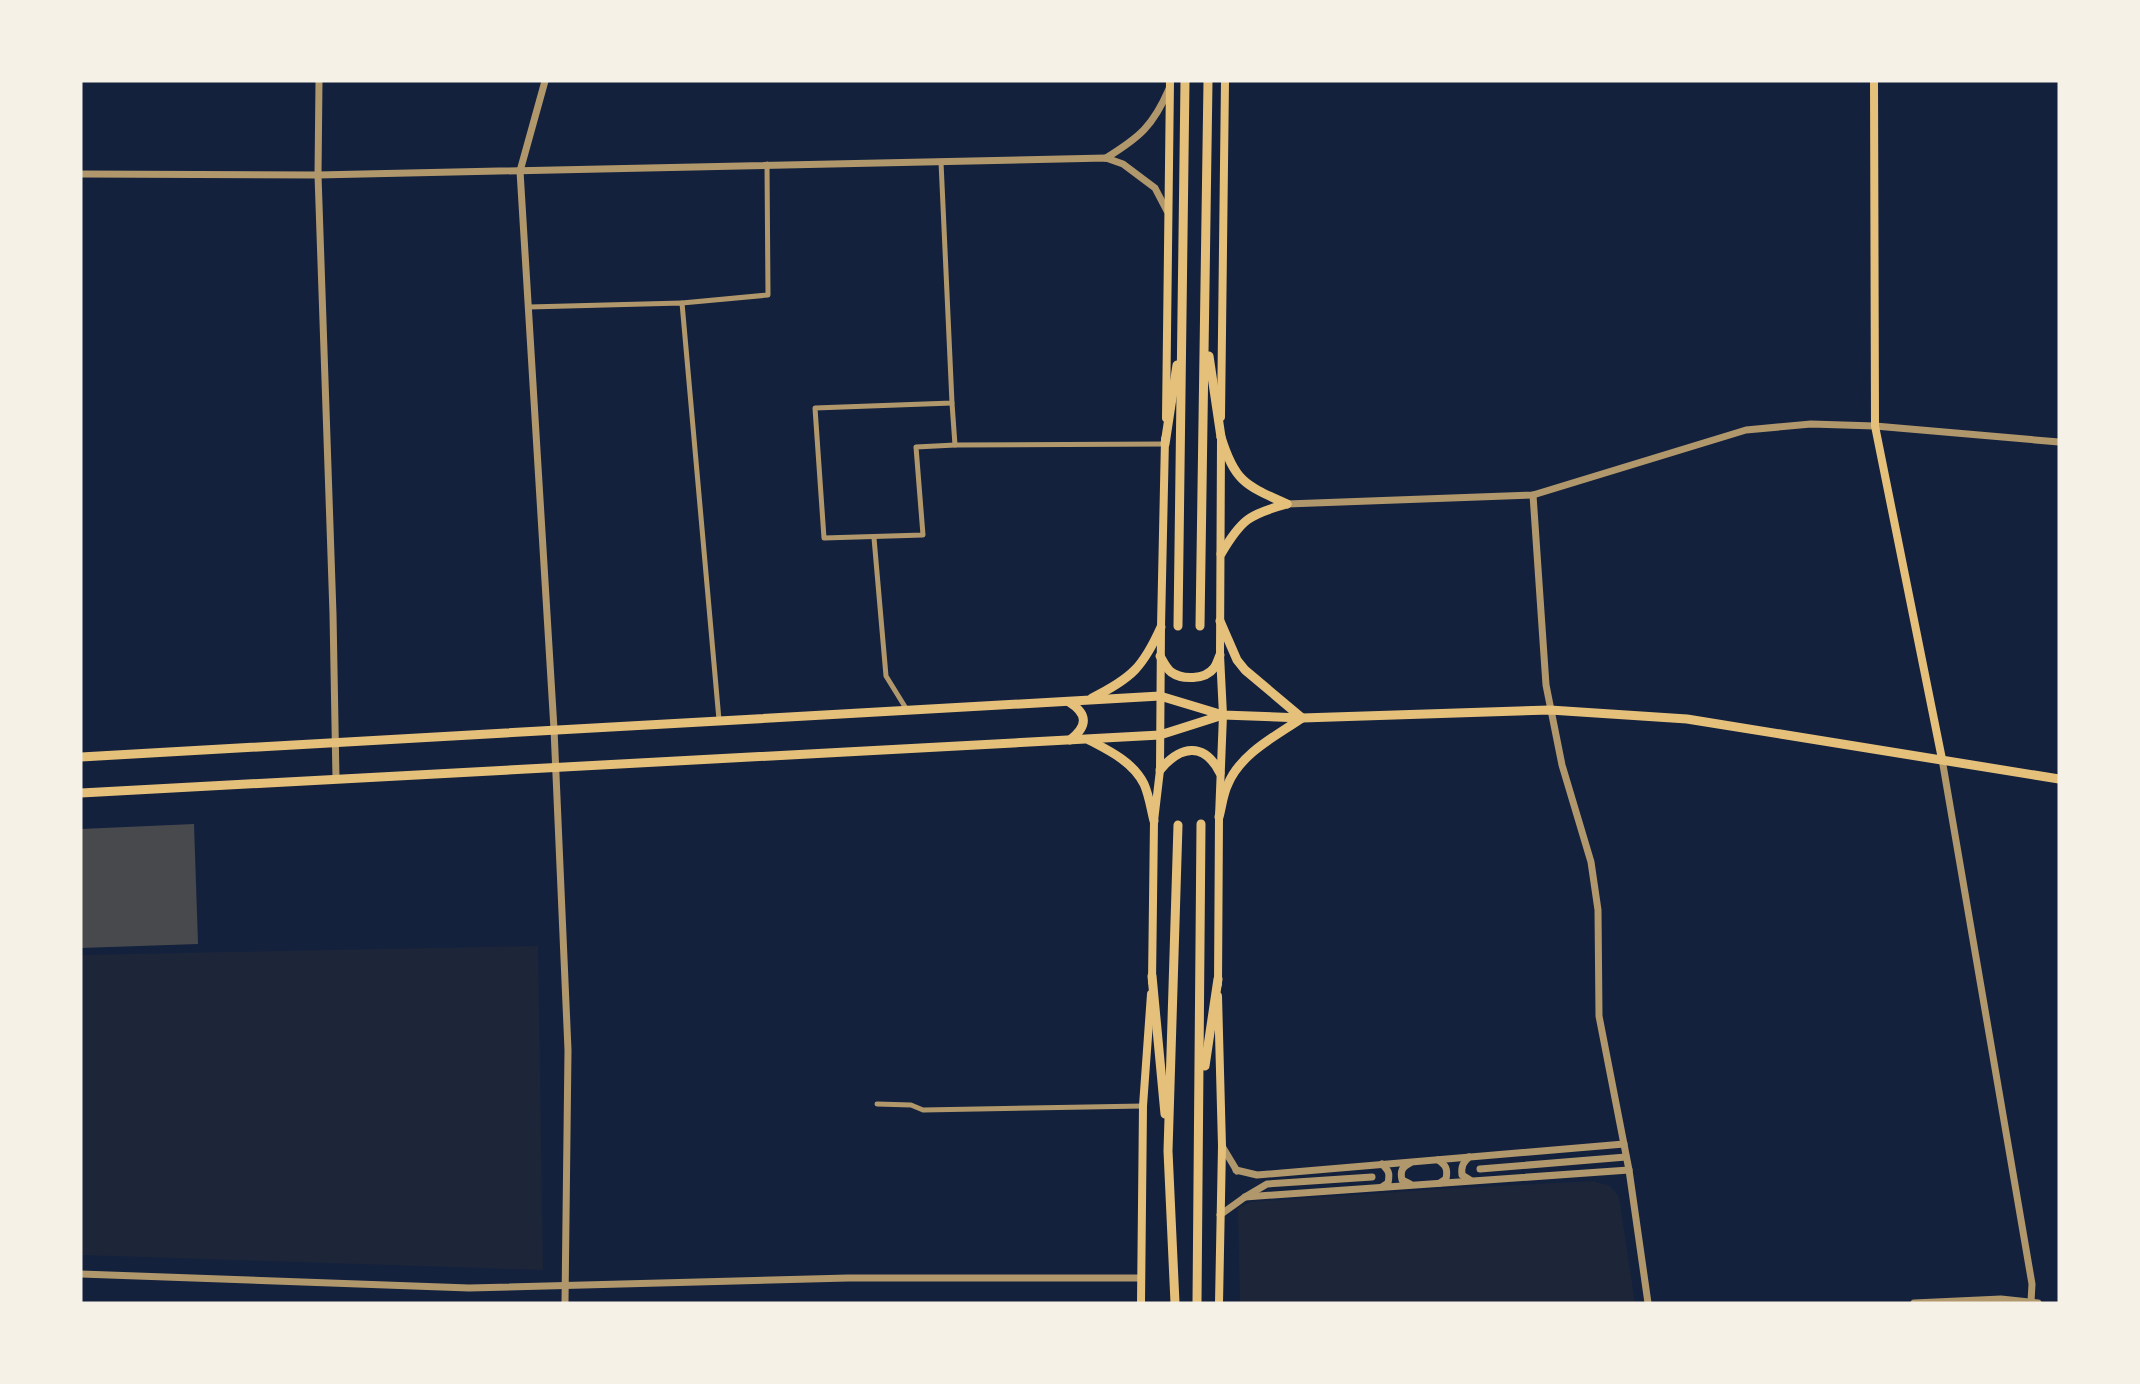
<svg xmlns="http://www.w3.org/2000/svg" width="2140" height="1384" font-family="'PT Sans',sans-serif">
  <rect width="100%" height="100%" fill="#14213d"/>
  <!-- green -->
  <g fill="#1d2539">
    <polygon points="538,946 543,1270 81,1255 81,955"/>
    <polygon points="1593,1181 1610,1186 1619,1197 1635,1303 1240,1303 1238,1208 1251,1202 1441,1189"/>
  </g>
  <!-- building -->
  <polygon fill="#48494c" points="194,824 198,944 81,948 81,829"/>
  <g fill="none" stroke-linecap="round" stroke-linejoin="round">
    <!-- minor -->
    <g stroke="#b1986c" stroke-width="5">
      <polyline points="941,162 952,403 815,408 824,538 923,535 916,447 955,445 1165,444"/>
      <polyline points="682,303 768,295 767,164"/>
      <polyline points="529,307 682,303 719,720"/>
      <polyline points="952,403 955,445"/>
      <polyline points="874,538 886,676 907,710"/>
      <polyline points="877,1104 911,1105 923,1110 1143,1106"/>
    </g>
    <!-- tertiary -->
    <g stroke="#b1986c" stroke-width="7">
      <polyline points="319,81 318,175 333,614 336,779"/>
      <polyline points="545,81 520,171 554,729 568,1050 565,1303"/>
      <path d="M1106,158C1140,137 1153,126 1169,89"/>
      <polyline points="81,174 318,175 1106,158 1123,164 1155,188 1167,211"/>
      <polyline points="1533,495 1546,685 1562,765 1591,862 1598,910 1599,1016 1629,1170 1648,1303"/>
      <polyline points="1287,504 1533,495 1746,430 1811,424 1875,426 2059,442"/>
      <polyline points="1942,759 2032,1284 2031,1302"/>
      <polyline points="1222,1146 1237,1171"/>
      <path d="M1469,1157C1463,1163 1461,1166 1462,1175L1470,1180"/>
      <path d="M1438,1160C1446,1165 1448,1169 1446,1179L1440,1183"/>
      <path d="M1382,1164C1389,1171 1390,1173 1388,1183L1382,1187"/>
      <polyline points="1480,1169 1626,1157"/>
      <polyline points="1236,1170 1257,1175 1624,1144"/>
      <path d="M1410,1184L1402,1180C1400,1171 1402,1167 1410,1163"/>
      <polyline points="1245,1197 1629,1170"/>
      <polyline points="1220,1215 1245,1197 1267,1184 1372,1177"/>
      <polyline points="81,1274 469,1288 848,1278 1140,1278"/>
      <polyline points="1914,1303 2001,1299 2038,1303"/>
    </g>
    <!-- secondary -->
    <g stroke="#e5c07b" stroke-width="8">
      <polyline points="1874,81 1875,426 1942,759"/>
      <polyline points="1221,417 1225,81"/>
      <polyline points="1166,418 1170,81"/>
      <polyline points="1152,982 1154,821 1160,770 1161,627 1165,439"/>
      <polyline points="1218,984 1219,817 1223,715 1220,655 1221,441"/>
      <polyline points="1218,996 1222,1146 1219,1303"/>
      <polyline points="1141,1303 1143,1106 1151,994"/>
    </g>
    <!-- primary -->
    <g stroke="#e5c07b" stroke-width="9">
      <path d="M1221,437C1235,482 1245,485 1287,504"/>
      <path d="M1221,554C1241,520 1249,514 1287,504"/>
      <path d="M1160,656C1163,661 1166,668 1171,672C1182,680 1205,680 1214,668C1217,664 1218,659 1220,655"/>
      <path d="M1092,698C1132,678 1143,667 1161,627"/>
      <path d="M1069,702C1088,714 1088,726 1070,740"/>
      <path d="M1089,740C1110,751 1133,762 1144,784C1149,795 1151,809 1154,821"/>
      <polyline points="81,757 1160,696 1223,715 1302,718 1550,710 1687,719 2059,779"/>
      <path d="M1160,770C1180,746 1204,741 1220,773"/>
      <polyline points="81,793 1160,735 1223,715"/>
      <path d="M1219,817C1222,806 1223,794 1228,784C1241,753 1276,736 1302,718L1245,670L1237,660L1220,621"/>
    </g>
    <!-- trunk -->
    <g stroke="#e5c07b" stroke-width="9">
      <polyline points="1209,356 1221,437"/>
      <polyline points="1165,444 1177,365"/>
      <polyline points="1178,626 1185,81"/>
      <polyline points="1200,626 1208,81"/>
      <polyline points="1152,976 1165,1114"/>
      <polyline points="1205,1066 1218,979"/>
      <polyline points="1175,1303 1168,1151 1178,825"/>
      <polyline points="1197,1303 1201,824"/>
    </g>
  </g>
  <!-- border -->
  <rect width="2140" height="1384" fill="none" stroke="#f6f1e7" stroke-width="165"/>
</svg>
